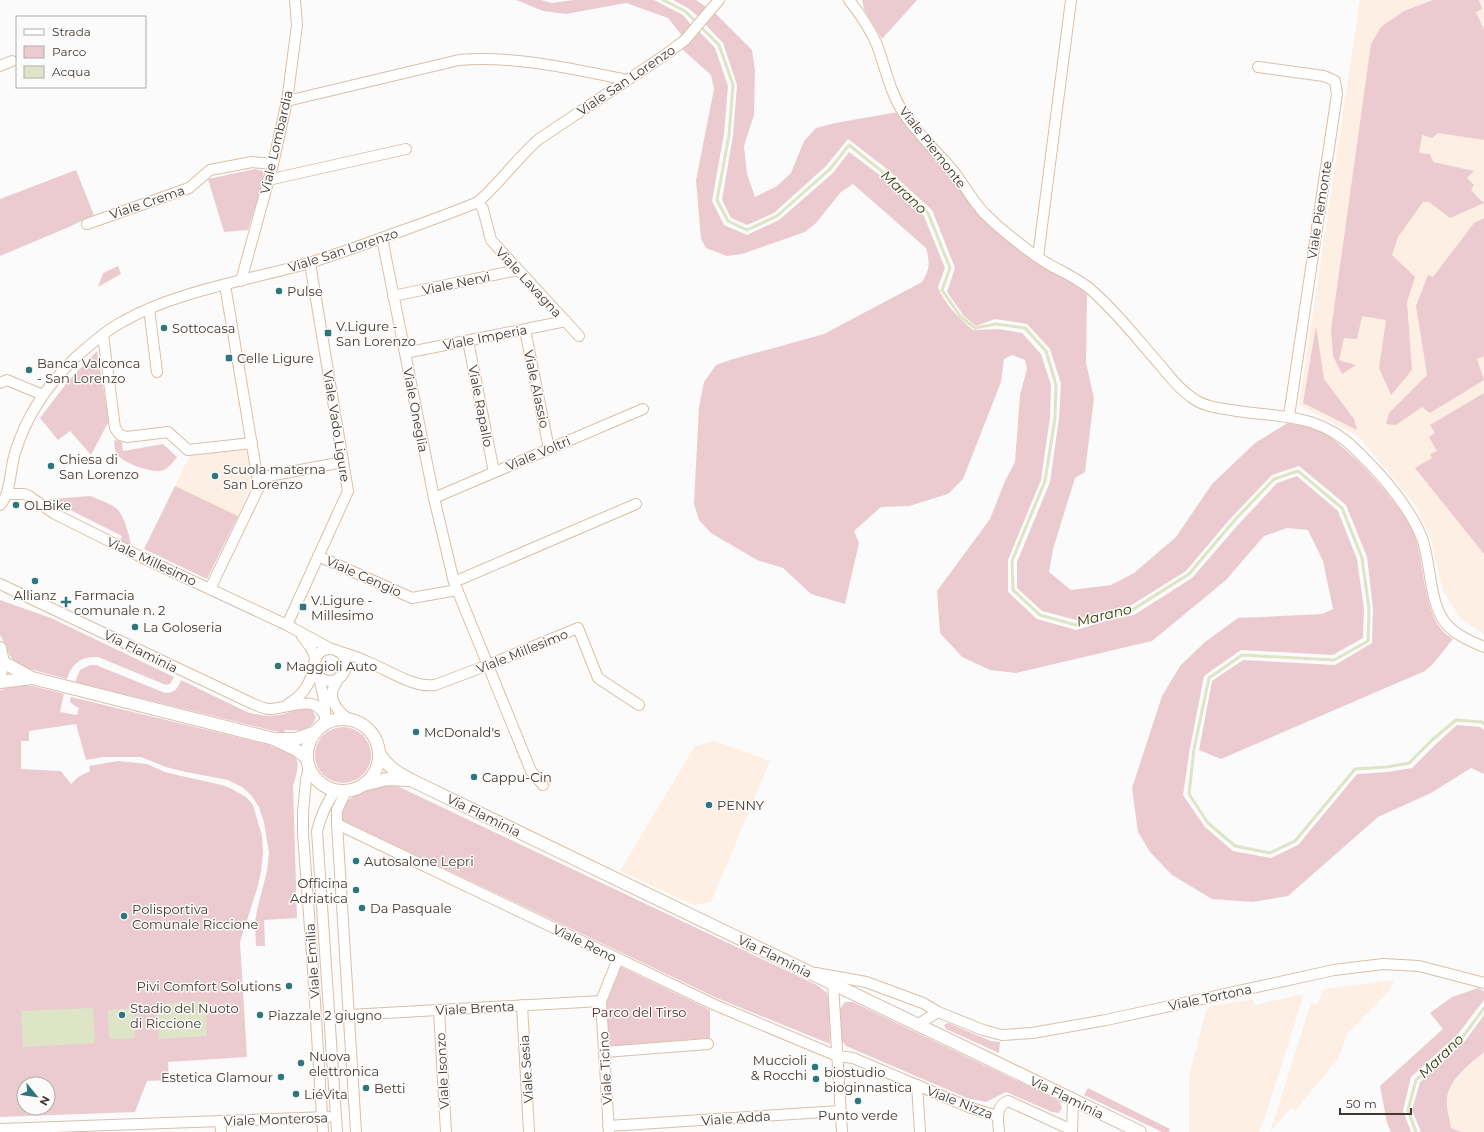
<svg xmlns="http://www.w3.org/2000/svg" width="1484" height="1132" font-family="Montserrat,sans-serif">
  <rect width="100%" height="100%" fill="#fbfbfb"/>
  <!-- built -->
  <g fill="#fdefe3">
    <polygon points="1360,0 1484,0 1484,634 1461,619 1443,591 1431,540 1417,507 1358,436 1299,405"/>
    <polygon points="246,450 252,485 238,516 175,486 190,455"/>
    <polygon points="714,741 770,761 711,902 694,905 620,871 695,746"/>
    <polygon points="1394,980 1390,990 1347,1034 1339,1057 1295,1111 1291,1108 1270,1132 1311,1003 1317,1005 1324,989"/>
    <polygon points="1304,994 1263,1123 1259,1132 1189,1132 1189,1076 1207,1007 1253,999 1254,1005"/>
    <polygon points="1484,1052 1484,1132 1461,1132 1451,1128 1447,1099 1451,1086 1462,1072"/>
  </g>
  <!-- green -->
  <g fill="#eccbd0" fill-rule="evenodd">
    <polygon points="516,0 541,0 552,3 573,0 654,0 683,15 693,27 683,37 668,18 626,3 566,14 543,11"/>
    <polygon points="673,0 696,0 708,8 700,18 688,8"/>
    <polygon points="862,0 917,0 882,39 864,9"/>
    <polygon points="1433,0 1479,0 1482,9 1476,12 1484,30 1484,140 1438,133 1432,138 1422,135 1419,153 1430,154 1433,162 1474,171 1467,178 1474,185 1471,190 1482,202 1484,201 1484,203 1450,218 1429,202 1423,202 1398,237 1392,255 1415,277 1407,302 1412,370 1391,395 1379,368 1386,320 1362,316 1357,339 1344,338 1339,360 1356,365 1342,374 1333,356 1331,330 1371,44 1381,27 1404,11"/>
    <path d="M714,12L752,50L755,70L754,115L744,146L747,174L755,197L777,186L791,173L804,141L816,128L835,123L898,112L935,157L981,215L999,234L1016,248L1087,293L1086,363L1094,398L1085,472L1075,478L1053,549L1049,572L1071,590L1111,585L1134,573L1176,537L1212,484L1255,443L1291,421C1302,424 1312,427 1322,432C1350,448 1407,509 1416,539C1424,566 1424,607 1441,629C1444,633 1449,636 1453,639L1433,664L1425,671L1221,759L1199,750L1212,681L1243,660L1335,665L1372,643L1373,609L1367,557L1346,505L1299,466L1272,475L1230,519L1186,571L1130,606L1107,611L1076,620L1042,611L1017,588V562L1050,482L1059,418L1061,384L1050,349L1027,324L995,319L976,326L964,316L947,292L955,268L932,210L887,169L848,139L826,166L774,213L747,225L731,218L722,200L733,135L737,85L723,43L704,23Z"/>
    <path d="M698,30L715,48L728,86L724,134L712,201L724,225L747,235L779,220L833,173L849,152L881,176L924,216L945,268L938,287C944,304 960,319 973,330L998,329L1022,333L1041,354L1051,385L1050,417L1041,480L1008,560V592L1037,619L1076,630L1109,620L1134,615L1192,578L1237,526L1277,483L1297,476L1338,511L1357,559L1364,609L1363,638L1333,655L1241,650L1204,676L1190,748L1183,795L1205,827L1233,851L1271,858L1298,845L1357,774L1387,772L1412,768L1436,744L1457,725L1480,727L1484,730V774L1471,768L1431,793L1378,817L1288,896L1252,902L1212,899L1172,875L1150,852L1138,832L1132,788L1162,696L1180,666L1205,642L1238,618L1322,614L1333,609L1323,561L1308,530L1287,528L1264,536L1226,580L1152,641L1016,673L990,670L962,657L940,633L937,591L990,519L1005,481L1015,462L1020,395L1027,369L1025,360L1012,355L1004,359L1001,382L963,479L948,494L909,506L881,507L854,531L859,543L845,604L811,594L783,568L757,560L711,533L699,520L694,504L699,407L704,382L716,365L730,360L824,334L922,282C930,269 930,263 926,248L853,184L841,192L816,223L805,232L742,254L727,256L706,248L701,239L696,180L714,89L711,75L682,49Z"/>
    <polygon points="255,169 263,171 264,179 248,230 224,232 208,179"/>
    <polygon points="76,170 94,215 69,227 0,256 0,199"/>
    <polygon points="1484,218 1484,356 1477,359 1484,380 1430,413 1422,407 1396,425 1386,424 1389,413 1427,375 1416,306 1428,275 1433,277 1474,223"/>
    <polygon points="118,266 121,274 98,287 103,273"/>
    <polygon points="1316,326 1324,379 1354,419 1357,430 1303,403"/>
    <polygon points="97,351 109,421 91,455 70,431 58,440 40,418 69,380"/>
    <polygon points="1484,393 1484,554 1415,468 1432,458 1430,454 1437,451 1429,437 1435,433 1430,425"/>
    <path d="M114,440L122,442L123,451L163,444L177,457C173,462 168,470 160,471C150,472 120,463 116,452C114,448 115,444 114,440Z"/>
    <polygon points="175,486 238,516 207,579 144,549"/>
    <path d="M91,496C99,500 110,503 117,509C124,515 129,535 131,544L128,546L119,542L122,536L60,505L51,508L46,505V501L51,499Z"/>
    <path d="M0,600L51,618L174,677L170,684L166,685L98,657C81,656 72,663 67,679L26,668L14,661L9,654L6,646L0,635Z"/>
    <path d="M90,665H96L165,693C174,693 178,689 181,680L247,712C268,718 282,717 302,707L303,710L307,708L312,710L316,717C312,732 297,731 285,730L284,733L270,730L75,682L80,670Z"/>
    <path d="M21,685L33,686L64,694L60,712L77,715L79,708L75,706L70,702L71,697L265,744C295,754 304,752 293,786L297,918L264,920L265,946H256L255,923L257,910L267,871L269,853L264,822L259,807L251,795L242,787L228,780L186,772L166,767L141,757H103L86,760L76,724L29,731V741H21V769L61,771L71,784L78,777L90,771L89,766L118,761L147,764L165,772L177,775L222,785L230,788L246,797L253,805L262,836L263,853L261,872L257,889L240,942L247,1057L168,1062L169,1080L147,1081L135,1112L0,1117V690L12,686ZM24,1084H48V1108H24Z"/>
    <circle cx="343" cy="755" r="28"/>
    <path d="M393,784L817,985L827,993L829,1002L830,1044L717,998L342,820V805C355,793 376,786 393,784Z"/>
    <polygon points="621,967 710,1010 710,1038 609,1046 606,1004"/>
    <polygon points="1478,988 1484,991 1484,1000 1458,1034 1411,1077 1403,1111 1411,1132 1391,1132 1387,1123 1380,1086 1443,1029 1430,1013 1452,997"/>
    <polygon points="845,1002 853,1002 1059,1101 1062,1108 1059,1113 1052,1112 1006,1092 986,1102 967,1098 846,1046 841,1040 840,1009"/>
    <path d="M1484,1015V1052C1470,1064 1449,1079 1447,1099C1446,1108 1450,1119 1451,1128L1461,1132H1421L1412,1110L1420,1082L1465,1041Z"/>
    <polygon points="948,1023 991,1041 1000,1042 999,1053 946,1029 944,1025"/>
    <polygon points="1088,1088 1170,1129 1169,1132 1162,1132 1084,1095"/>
  </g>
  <!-- water -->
  <g fill="#dde5c6">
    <polygon points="206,1001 207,1036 159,1039 157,1004"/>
    <polygon points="93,1008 95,1043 23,1047 21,1011"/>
    <polygon points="134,1008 135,1038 109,1039 108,1010"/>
  </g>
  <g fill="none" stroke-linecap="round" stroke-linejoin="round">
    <!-- stream -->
    <g stroke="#dde5c6" stroke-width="3">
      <polyline points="663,0 685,11 719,45 733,85 729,135 717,200 728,221 747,230 777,216 830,169 849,145 884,173 928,213 950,268 942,290 960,316 975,328 996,324 1025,328 1046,351 1056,385 1055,418 1045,481 1012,561 1013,590 1040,615 1076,625 1108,615 1132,610 1189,574 1233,522 1274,479 1298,471 1342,508 1362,558 1369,609 1368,641 1334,660 1242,655 1209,678 1194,749 1189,794 1208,823 1235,846 1270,853 1295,841 1355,769 1387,767 1409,763 1432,740 1456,720 1482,722 1484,724"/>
      <polyline points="1416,1132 1408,1110 1416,1080 1462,1038 1484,1008"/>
    </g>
    <defs>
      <g id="minor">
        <path d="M849,0C860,14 870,28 877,45C885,67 890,92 903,112C916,132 934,149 950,167C962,181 971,199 984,213C995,224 1008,235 1020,244C1030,252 1041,260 1052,266C1065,273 1078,279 1089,288C1116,311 1138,340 1161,366C1170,377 1179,389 1191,397C1202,406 1217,408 1231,410C1279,418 1318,412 1356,450C1381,474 1409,506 1422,538C1431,563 1429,600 1444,621C1453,634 1470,641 1484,647"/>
        <polyline points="0,66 12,61"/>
        <polyline points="1258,67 1324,76 1335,81 1337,94 1289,416"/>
        <path d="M287,101L459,60C513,55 573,69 627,80"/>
        <polyline points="268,180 406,149"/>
        <polyline points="478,202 483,209 491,240 579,336"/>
        <polyline points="87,224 189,188 210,170 252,162 273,164"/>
        <polyline points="382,238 434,498 454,582 531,771 543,785"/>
        <polyline points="1038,257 1071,0"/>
        <polyline points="241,281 273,164 287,101 297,25 295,0"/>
        <polyline points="393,296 518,270"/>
        <polyline points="149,309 157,372"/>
        <polyline points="525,330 549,449"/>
        <polyline points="103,335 115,428 120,435 127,437 168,432 188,450 252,443"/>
        <polyline points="468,341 494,472"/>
        <polyline points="405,353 566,321"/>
        <polyline points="0,383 7,380 43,395"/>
        <polyline points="258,478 343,462"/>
        <polyline points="7,494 24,494 29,496 55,514 139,556 287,625 331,649"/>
        <polyline points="434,498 643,409"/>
        <path d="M0,505C11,494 10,468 15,453C26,416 48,384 76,357C90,345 105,331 122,322C176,291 250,280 309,263C341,253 373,241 404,230C429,221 454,212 478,202C500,183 517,158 539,139L665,55L685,40L719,0"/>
        <polyline points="318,556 412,598 457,590"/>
        <polyline points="454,582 636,504"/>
        <path d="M0,584L249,702C256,705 263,709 270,709C282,709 301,701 311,704C318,705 322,711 326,716"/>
        <polyline points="210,589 259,487 225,285"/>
        <polyline points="287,625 348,491 310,263"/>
        <polyline points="302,636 311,648 316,659"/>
        <circle cx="330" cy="665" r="16"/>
        <path d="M337,651C348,654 360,658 370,663C390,671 414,688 435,685L488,665L578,628L598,678L639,705"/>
        <path d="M318,675C323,692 327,708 324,726"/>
        <path d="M339,677C337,682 333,687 332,692C331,704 341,714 350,720"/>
        <path d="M288,704C304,695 310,683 315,666"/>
        <polyline points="309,767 306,780 303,812 303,834 312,955 323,1132"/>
        <path d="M336,790C326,803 321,815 317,831L337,1132"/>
        <polyline points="346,791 337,810 337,824 356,1132"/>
        <polyline points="337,824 715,1005 837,1056 853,1058 971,1108 998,1116"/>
        <polyline points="816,973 866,982 923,1003 938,1012 983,1030 1002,1035 1032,1033 1106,1020 1334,970 1383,964 1419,966 1484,983"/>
        <polyline points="833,984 842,1132"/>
        <polyline points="522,1005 529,1132"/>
        <polyline points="439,1010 446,1132"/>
        <polyline points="349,1015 601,1001"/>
        <polyline points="917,1025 938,1012"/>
        <polyline points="604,1052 708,1044"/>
        <polyline points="917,1085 920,1132"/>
        <polyline points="220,1121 221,1132"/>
        <polyline points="608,1126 840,1111"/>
        <polyline points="0,1129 328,1117"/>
        <polyline points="609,1132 601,1001 618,959"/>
        <path d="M999,1132C998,1120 995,1106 1008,1101L1072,1130"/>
        <polyline points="1072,1132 1073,1099"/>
      </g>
      <g id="major">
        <polyline points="0,648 3,662 0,675"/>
        <polyline points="3,662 32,678 274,739 295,749 307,758"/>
        <polyline points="0,682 32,678"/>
        <circle cx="343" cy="755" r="36"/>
        <polyline points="279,739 296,739 316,732"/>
        <path d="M379,753C388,767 396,772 411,780L1140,1132"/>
        <polyline points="363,785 387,779 409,780"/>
      </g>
    </defs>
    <!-- minor casing -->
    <use href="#minor" stroke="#dbbfa6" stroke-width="12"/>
    <!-- major casing -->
    <use href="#major" stroke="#dbbfa6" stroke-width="14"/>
    <!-- minor -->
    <use href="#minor" stroke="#fff" stroke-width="10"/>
    <!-- major -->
    <use href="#major" stroke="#fff" stroke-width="12"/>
  </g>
  <!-- markers -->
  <g fill="#2d767d" stroke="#fbfbfb" stroke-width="1.5">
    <circle cx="279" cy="291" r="4"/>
    <circle cx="164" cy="328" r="4"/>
    <rect x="324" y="329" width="8" height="8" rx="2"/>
    <rect x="225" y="354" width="8" height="8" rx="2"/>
    <circle cx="29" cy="370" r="4"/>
    <circle cx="51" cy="466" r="4"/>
    <circle cx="215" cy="476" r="4"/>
    <circle cx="16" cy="505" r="4"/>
    <circle cx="35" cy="581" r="4"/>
    <path d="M64 596h4v4h4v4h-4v4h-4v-4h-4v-4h4z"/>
    <rect x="299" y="603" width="8" height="8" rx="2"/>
    <circle cx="135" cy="627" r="4"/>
    <circle cx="278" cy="666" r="4"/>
    <circle cx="416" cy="732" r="4"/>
    <circle cx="474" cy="777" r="4"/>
    <circle cx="709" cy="805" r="4"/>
    <circle cx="356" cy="861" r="4"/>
    <circle cx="356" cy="890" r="4"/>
    <circle cx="362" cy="908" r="4"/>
    <circle cx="124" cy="916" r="4"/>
    <circle cx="289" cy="986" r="4"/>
    <circle cx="122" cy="1015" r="4"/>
    <circle cx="260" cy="1015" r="4"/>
    <circle cx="301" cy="1063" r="4"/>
    <circle cx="815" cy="1067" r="4"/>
    <circle cx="281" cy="1077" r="4"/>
    <circle cx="816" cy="1079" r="4"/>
    <circle cx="366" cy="1088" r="4"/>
    <circle cx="296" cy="1094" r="4"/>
    <circle cx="858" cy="1101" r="4"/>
  </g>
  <g text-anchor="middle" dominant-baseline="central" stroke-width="3" stroke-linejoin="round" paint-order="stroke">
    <!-- street labels -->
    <g font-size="13" fill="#43382e" stroke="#fbfbfb">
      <text transform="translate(626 80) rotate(-34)">Viale San Lorenzo</text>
      <text transform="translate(276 142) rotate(-77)">Viale Lombardia</text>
      <text transform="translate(933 147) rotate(52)">Viale Piemonte</text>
      <text transform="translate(147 202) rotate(-19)">Viale Crema</text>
      <text transform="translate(1319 210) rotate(-81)">Viale Piemonte</text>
      <text transform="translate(343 250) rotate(-18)">Viale San Lorenzo</text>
      <text transform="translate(529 282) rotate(47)">Viale Lavagna</text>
      <text transform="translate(456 283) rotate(-12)">Viale Nervi</text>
      <text transform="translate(485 337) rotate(-11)">Viale Imperia</text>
      <text transform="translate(537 389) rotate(78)">Viale Alassio</text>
      <text transform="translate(481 406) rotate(79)">Viale Rapallo</text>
      <text transform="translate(416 410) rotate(79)">Viale Oneglia</text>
      <text transform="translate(337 426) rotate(81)">Viale Vado Ligure</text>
      <text transform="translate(538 453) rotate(-23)">Viale Voltri</text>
      <text transform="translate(152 561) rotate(25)">Viale Millesimo</text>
      <text transform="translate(364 576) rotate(24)">Viale Cengio</text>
      <text transform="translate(141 651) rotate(26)">Via Flaminia</text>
      <text transform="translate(522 651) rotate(-22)">Viale Millesimo</text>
      <text transform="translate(484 815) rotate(26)">Via Flaminia</text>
      <text transform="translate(585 943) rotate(26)">Viale Reno</text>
      <text transform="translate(775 956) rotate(26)">Via Flaminia</text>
      <text transform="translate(312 961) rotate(-94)">Viale Emilia</text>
      <text transform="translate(1210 997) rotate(-12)">Viale Tortona</text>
      <text transform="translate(475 1008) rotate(-3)">Viale Brenta</text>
      <text transform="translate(605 1068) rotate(-93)">Viale Ticino</text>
      <text transform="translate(526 1069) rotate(-94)">Viale Sesia</text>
      <text transform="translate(442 1071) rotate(-93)">Viale Isonzo</text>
      <text transform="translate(1067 1097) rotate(26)">Via Flaminia</text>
      <text transform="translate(960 1102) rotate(21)">Viale Nizza</text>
      <text transform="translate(736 1118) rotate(-4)">Viale Adda</text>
      <text transform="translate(276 1119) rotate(-2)">Viale Monterosa</text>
    </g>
    <!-- poi labels -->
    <g font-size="13" fill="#43382e" stroke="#fbfbfb" text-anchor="start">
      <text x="287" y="291">Pulse</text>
      <text x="336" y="326">V.Ligure -<tspan x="336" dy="15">San Lorenzo</tspan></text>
      <text x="172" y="328">Sottocasa</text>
      <text x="237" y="358">Celle Ligure</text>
      <text x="37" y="363">Banca Valconca<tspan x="37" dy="15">- San Lorenzo</tspan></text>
      <text x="59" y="459">Chiesa di<tspan x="59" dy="15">San Lorenzo</tspan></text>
      <text x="223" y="469">Scuola materna<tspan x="223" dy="15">San Lorenzo</tspan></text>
      <text x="24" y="505">OLBike</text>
      <text x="35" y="595" text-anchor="middle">Allianz</text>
      <text x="74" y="595">Farmacia<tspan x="74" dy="15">comunale n. 2</tspan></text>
      <text x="311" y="600">V.Ligure -<tspan x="311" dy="15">Millesimo</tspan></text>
      <text x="143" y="627">La Goloseria</text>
      <text x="286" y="666">Maggioli Auto</text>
      <text x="424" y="732">McDonald's</text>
      <text x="482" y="777">Cappu-Cin</text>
      <text x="717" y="805">PENNY</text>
      <text x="364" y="861">Autosalone Lepri</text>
      <text x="348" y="883" text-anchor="end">Officina<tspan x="348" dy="15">Adriatica</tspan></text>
      <text x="370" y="908">Da Pasquale</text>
      <text x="132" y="909">Polisportiva<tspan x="132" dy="15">Comunale Riccione</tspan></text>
      <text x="281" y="986" text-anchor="end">Pivi Comfort Solutions</text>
      <text x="130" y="1008">Stadio del Nuoto<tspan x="130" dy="15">di Riccione</tspan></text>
      <text x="268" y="1015">Piazzale 2 giugno</text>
      <text x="309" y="1056">Nuova<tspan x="309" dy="15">elettronica</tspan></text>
      <text x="807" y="1060" text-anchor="end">Muccioli<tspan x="807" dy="15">&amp; Rocchi</tspan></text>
      <text x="824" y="1072">biostudio<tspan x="824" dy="15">bioginnastica</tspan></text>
      <text x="273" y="1077" text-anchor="end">Estetica Glamour</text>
      <text x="374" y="1088">Betti</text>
      <text x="304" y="1094">LiéVita</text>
      <text x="858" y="1115" text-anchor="middle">Punto verde</text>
    </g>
    <!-- park labels -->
    <g font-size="13" fill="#5b2a34" stroke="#fbfbfb">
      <text x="639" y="1012">Parco del Tirso</text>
    </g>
    <!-- water labels -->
    <g font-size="14" font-style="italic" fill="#353e0c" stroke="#fbfbfb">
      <text transform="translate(904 192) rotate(43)">Marano</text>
      <text transform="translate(1104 615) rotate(-14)">Marano</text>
      <text transform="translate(1441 1056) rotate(-44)">Marano</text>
    </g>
  </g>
  <!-- legend -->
  <rect x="16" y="16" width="130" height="72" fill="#fbfbfb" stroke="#b1ada9"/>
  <rect x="24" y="29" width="20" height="6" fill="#ffffff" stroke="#b1ada9"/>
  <text x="52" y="36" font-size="12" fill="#43382e">Strada</text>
  <rect x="24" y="46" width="20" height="12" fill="#eccbd0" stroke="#b1ada9"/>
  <text x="52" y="56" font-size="12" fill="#43382e">Parco</text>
  <rect x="24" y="66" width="20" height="12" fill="#dde5c6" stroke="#b1ada9"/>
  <text x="52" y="76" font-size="12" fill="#43382e">Acqua</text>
  <!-- north arrow -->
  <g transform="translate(36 1096) rotate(119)"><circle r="19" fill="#fbfbfb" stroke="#b1ada9"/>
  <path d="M0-3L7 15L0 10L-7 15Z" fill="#2d767d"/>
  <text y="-6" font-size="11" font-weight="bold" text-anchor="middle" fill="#43382e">N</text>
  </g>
  <!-- scale -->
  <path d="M1340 1108v6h71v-6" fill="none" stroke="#43382e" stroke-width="2"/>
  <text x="1346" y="1108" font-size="12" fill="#43382e" stroke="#fbfbfb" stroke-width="3" paint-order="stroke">50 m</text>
</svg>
